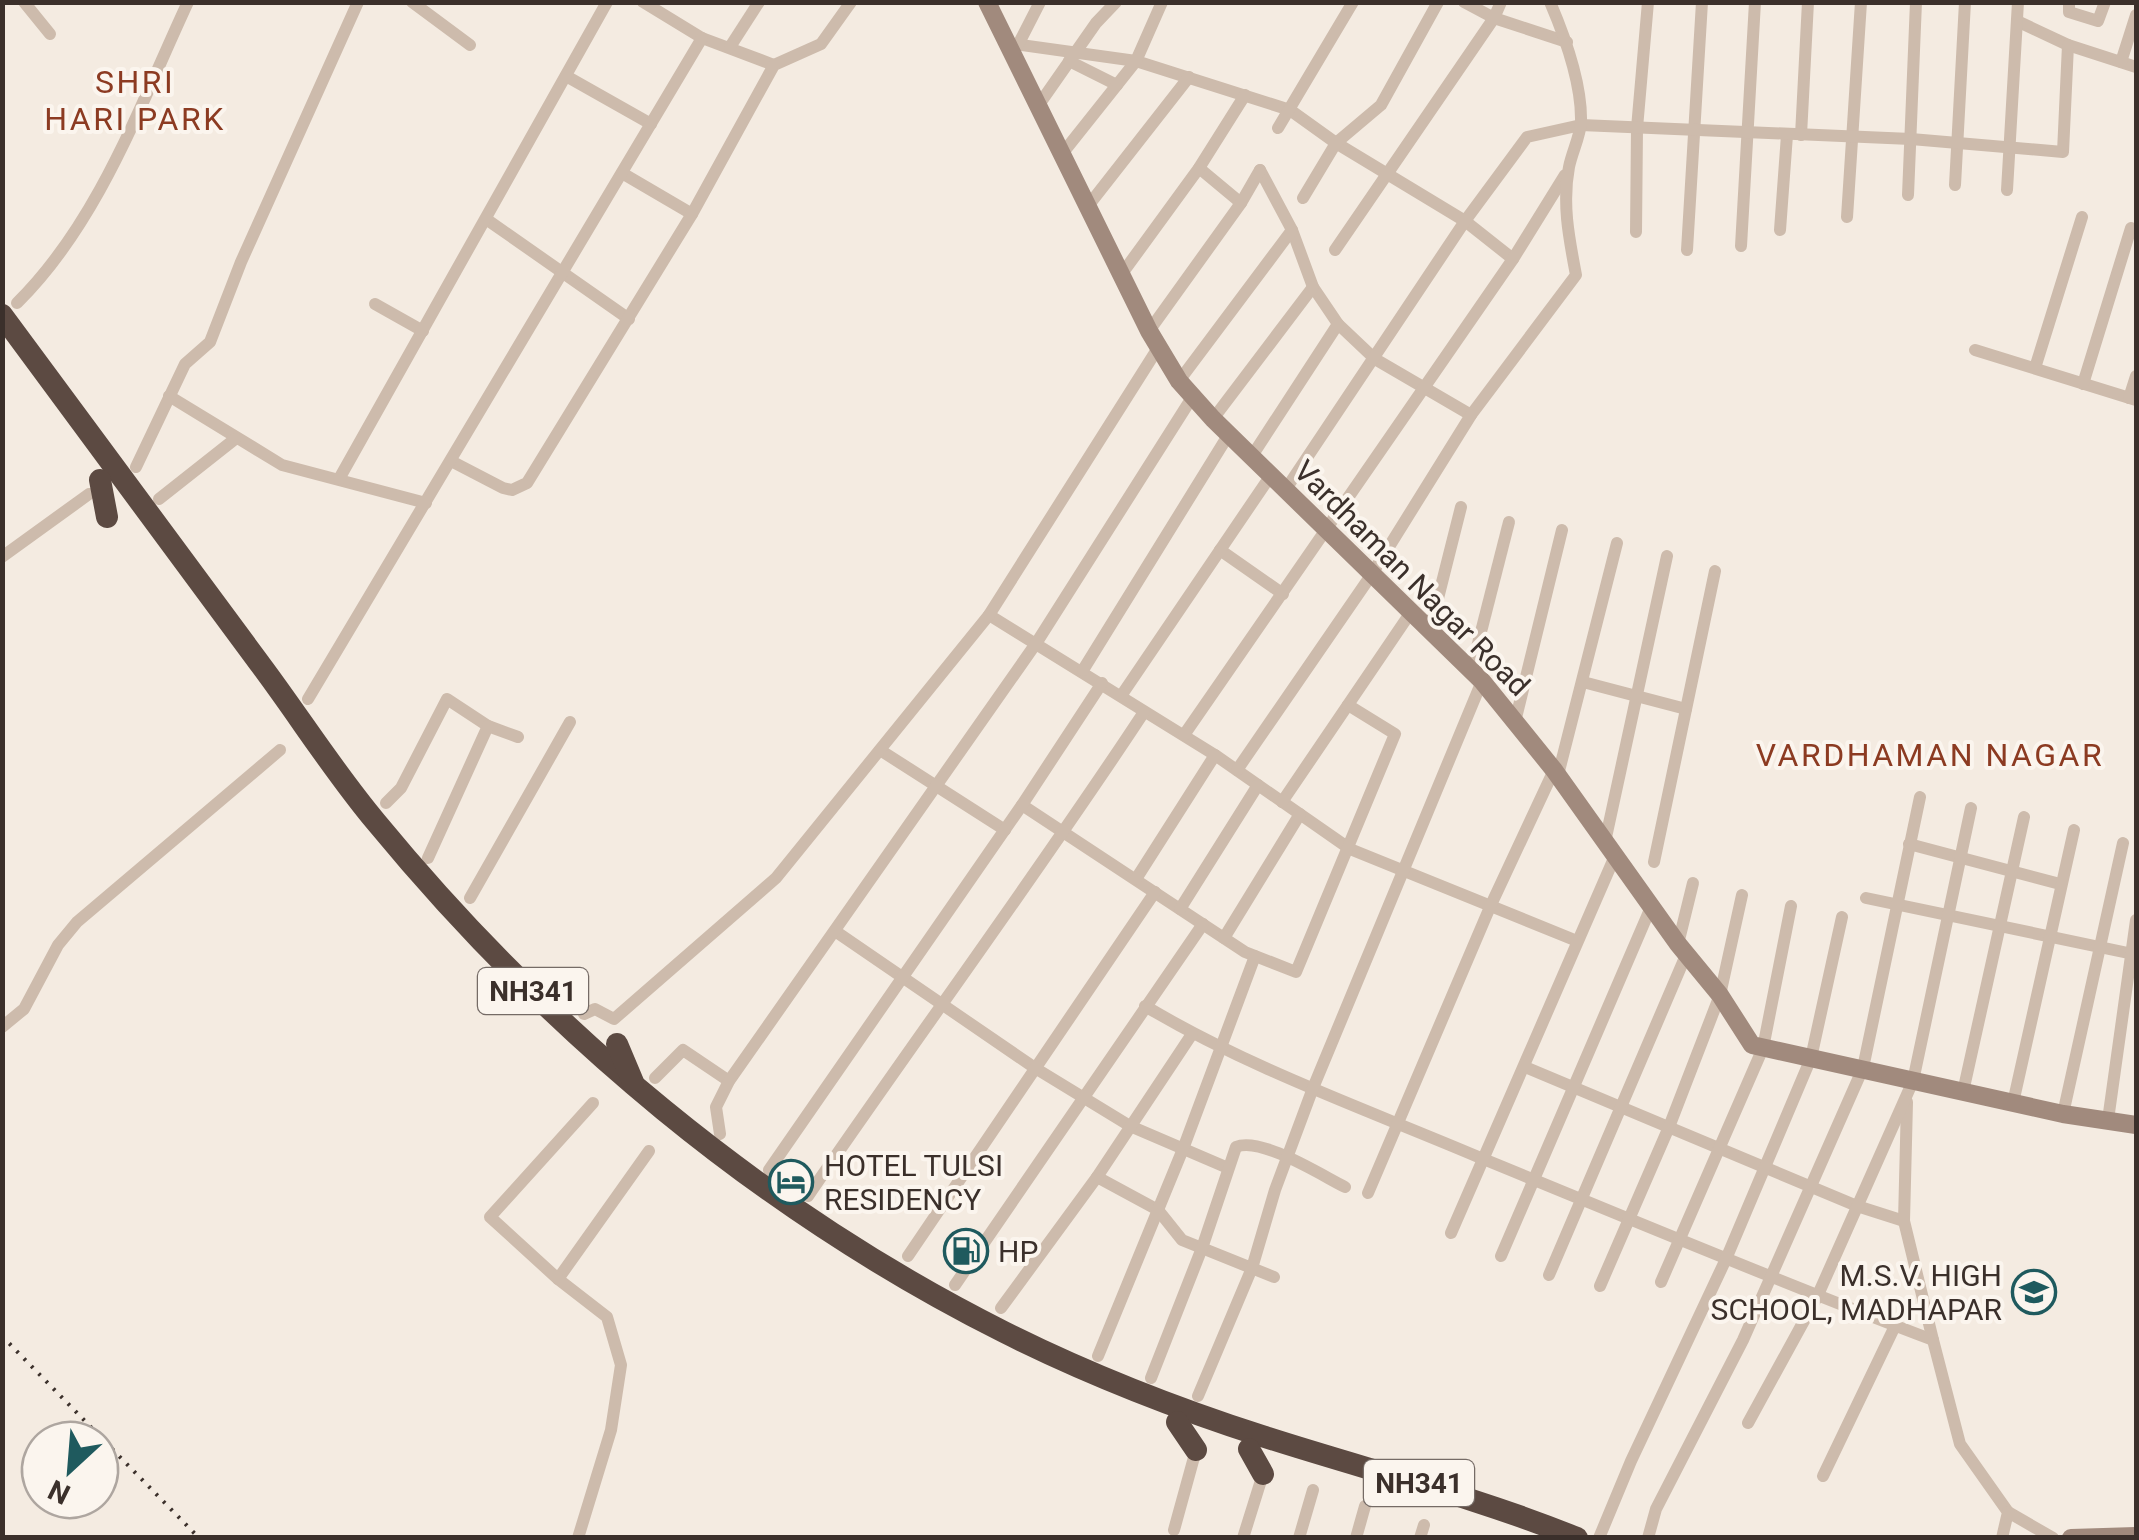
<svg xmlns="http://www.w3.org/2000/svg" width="2139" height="1540" font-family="Roboto,sans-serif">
  <rect width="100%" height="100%" fill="#f4ebe1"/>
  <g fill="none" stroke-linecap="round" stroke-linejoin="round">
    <!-- street -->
    <g stroke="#cdbbac" stroke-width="12">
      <polyline points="24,2 50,34"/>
      <polyline points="412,2 470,45"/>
      <polyline points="643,2 702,38 774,65"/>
      <polyline points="1464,2 1494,18 1567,42"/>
      <polyline points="2069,2 2069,12 2098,21 2105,2"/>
      <polyline points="2017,21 2068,45 2136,67"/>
      <polyline points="1007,43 1136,61 1290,110 1336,143 1465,221 1513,259"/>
      <polyline points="1018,45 1040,2"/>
      <polyline points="730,47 759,2"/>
      <polyline points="1069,61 1117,85"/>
      <polyline points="2121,62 2136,15"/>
      <polyline points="566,76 651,124"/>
      <polyline points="1038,106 1096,23 1116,2"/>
      <polyline points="1278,128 1353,2"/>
      <polyline points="1801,135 1808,2"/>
      <polyline points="1062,154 1136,61 1162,2"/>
      <polyline points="1199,168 1241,203"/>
      <polyline points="1260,170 1292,230 1313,287 1338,324 1375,359 1471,415"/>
      <polyline points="622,173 692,214"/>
      <polyline points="1955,185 1965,2"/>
      <polyline points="2007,190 2018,2"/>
      <polyline points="1908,195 1916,2"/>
      <polyline points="1303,198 1336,143 1381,105 1438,2"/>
      <polyline points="1088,206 1189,77"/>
      <polyline points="1847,217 1861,2"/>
      <polyline points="486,219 629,319"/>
      <polyline points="1780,230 1787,135"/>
      <polyline points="1636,232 1637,128 1648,2"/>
      <polyline points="1741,246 1755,2"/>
      <polyline points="1335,250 1494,18 1501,2"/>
      <polyline points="1687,250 1702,2"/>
      <polyline points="1121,275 1199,168 1245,95"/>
      <path d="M17,303C99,222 140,105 188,2"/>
      <polyline points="375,304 423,331"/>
      <polyline points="1149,331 1241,203 1260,170"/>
      <polyline points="1975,350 2136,400"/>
      <polyline points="2035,368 2082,217"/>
      <polyline points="1179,381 1292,230"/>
      <polyline points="2083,384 2131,228"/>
      <polyline points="169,396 282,465 426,503"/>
      <polyline points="2129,398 2136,376"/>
      <polyline points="1213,419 1313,287"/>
      <polyline points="1252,456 1338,324"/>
      <polyline points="451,461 503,488 512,490 527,483 692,214 774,65 821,44 851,2"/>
      <polyline points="136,467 185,364 210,342 241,262 358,2"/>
      <polyline points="339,479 607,2"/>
      <polyline points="1286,489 1465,221 1527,137 1581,125 1911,139 2063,152 2068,45"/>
      <polyline points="159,499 235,439"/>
      <polyline points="1220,550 1283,594"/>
      <polyline points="2,557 89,494"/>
      <polyline points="989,615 1215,755 1350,849 1577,941"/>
      <polyline points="1430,630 1461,507"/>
      <polyline points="1083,670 1229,434"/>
      <polyline points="1471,671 1509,522"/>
      <polyline points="1583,682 1686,709"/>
      <polyline points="1121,696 1271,475"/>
      <polyline points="308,699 702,38"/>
      <polyline points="1515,722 1562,530"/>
      <polyline points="1184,735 1513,259 1565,175"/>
      <polyline points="880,750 1005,830"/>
      <path d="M1237,770L1372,574L1471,415L1576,275C1569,238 1562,204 1569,167C1572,152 1580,137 1581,122C1582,84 1565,37 1550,2"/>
      <polyline points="1558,775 1617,543"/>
      <polyline points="1282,802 1411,612"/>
      <polyline points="386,803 401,788 447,699 488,726 518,737"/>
      <polyline points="1022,805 1245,952 1296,972 1395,734 1348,705"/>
      <polyline points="1605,842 1667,556"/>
      <polyline points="1909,844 2060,884"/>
      <polyline points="428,858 488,726"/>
      <polyline points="1654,862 1715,571"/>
      <polyline points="1136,879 1215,755"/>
      <polyline points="470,898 570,722"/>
      <polyline points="1866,898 2133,954"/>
      <polyline points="1180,909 1258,785"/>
      <polyline points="835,931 1035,1068 1130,1126 1228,1168"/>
      <polyline points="1224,938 1300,814"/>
      <polyline points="1678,944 1693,883"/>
      <path d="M1145,1006C1249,1068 1365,1109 1476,1156C1628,1218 1779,1282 1933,1340"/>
      <polyline points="584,1014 595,1009 614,1019 776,878 989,615 1158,348"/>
      <polyline points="2,1027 24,1009 58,945 77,922 280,750"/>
      <polyline points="1525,1067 1857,1206 1904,1221"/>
      <polyline points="655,1078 683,1050 729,1081"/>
      <polyline points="1963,1092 2024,817"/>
      <polyline points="1907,1102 1904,1221 1933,1340 1960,1444 2008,1512 2002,1538"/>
      <polyline points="2013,1103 2074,830"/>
      <polyline points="2063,1114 2123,843"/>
      <polyline points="2108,1120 2136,920"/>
      <polyline points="720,1134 716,1107 729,1081 1037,642 1193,396"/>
      <polyline points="769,1170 1022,805 1102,683"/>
      <polyline points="1097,1177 1158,1210 1182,1240 1274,1277"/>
      <polyline points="1368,1193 1490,907 1554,770"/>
      <path d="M808,1196C919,1034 1036,876 1144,712"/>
      <polyline points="1451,1233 1615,856"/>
      <polyline points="908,1256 1155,892"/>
      <polyline points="1501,1256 1651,907"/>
      <polyline points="1549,1275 1686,955"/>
      <polyline points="558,1279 649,1151"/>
      <polyline points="1661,1282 1763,1048 1791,906"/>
      <polyline points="955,1285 1203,924"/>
      <polyline points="1600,1286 1669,1127 1720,995 1742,895"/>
      <polyline points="1001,1308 1097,1177 1192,1034"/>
      <polyline points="1098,1356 1183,1149 1255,956"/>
      <path d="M1151,1378L1202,1248L1236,1147C1260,1136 1321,1175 1345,1187"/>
      <polyline points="1198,1396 1252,1268 1275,1190 1313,1088 1482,681"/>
      <polyline points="1748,1423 1817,1297 1913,1081 1971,808"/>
      <polyline points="1823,1476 1895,1326"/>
      <polyline points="2008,1512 2053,1538"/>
      <polyline points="1174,1530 1196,1450"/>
      <polyline points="578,1538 611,1430 621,1365 607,1317 558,1279 490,1217 593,1103"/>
      <polyline points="1243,1538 1263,1474"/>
      <polyline points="1299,1538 1313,1490"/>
      <polyline points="1356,1538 1365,1506"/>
      <polyline points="1420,1538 1424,1525"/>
      <polyline points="1599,1538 1631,1461 1726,1259 1811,1058 1842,917"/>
      <polyline points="1648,1538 1656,1509 1743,1340 1863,1068 1920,797"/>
    </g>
    <!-- secondary -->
    <g stroke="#a18a7d" stroke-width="18">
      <polyline points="987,2 1149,331 1179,381 1213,419 1482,681 1554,770 1678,944 1720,995 1752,1045 2063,1114 2136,1125"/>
      <polyline points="2071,1538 2136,1536"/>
    </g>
    <!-- highway -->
    <g stroke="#5c4a42" stroke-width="22">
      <path d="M2,315C88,432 174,548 260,664C299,716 334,772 376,822C548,1031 761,1210 1004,1332C1086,1373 1175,1408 1262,1436C1367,1470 1474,1496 1577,1538"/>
      <polyline points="100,480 107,517"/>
      <polyline points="617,1044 633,1082"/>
      <polyline points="1177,1422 1196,1450"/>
      <polyline points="1249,1449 1263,1474"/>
    </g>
    <!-- rail -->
    <polyline stroke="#3b302b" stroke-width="4" stroke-dasharray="2.5 8" stroke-linecap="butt" points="2,1336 199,1538"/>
  </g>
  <!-- icons -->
  <defs>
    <symbol id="hotel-ring" viewBox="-11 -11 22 22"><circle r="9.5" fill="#fbf5ee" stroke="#1f5a5e" stroke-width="1.5"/><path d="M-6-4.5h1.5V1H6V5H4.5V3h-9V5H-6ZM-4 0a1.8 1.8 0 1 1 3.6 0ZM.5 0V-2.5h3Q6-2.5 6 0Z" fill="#1f5a5e"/></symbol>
    <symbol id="fuel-ring" viewBox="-11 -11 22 22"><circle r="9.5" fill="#fbf5ee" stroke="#1f5a5e" stroke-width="1.5"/><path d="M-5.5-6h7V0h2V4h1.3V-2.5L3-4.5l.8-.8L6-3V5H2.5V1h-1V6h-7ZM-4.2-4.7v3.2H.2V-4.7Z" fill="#1f5a5e"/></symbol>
    <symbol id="school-ring" viewBox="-11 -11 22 22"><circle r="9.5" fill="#fbf5ee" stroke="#1f5a5e" stroke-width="1.5"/><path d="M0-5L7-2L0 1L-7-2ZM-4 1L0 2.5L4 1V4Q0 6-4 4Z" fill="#1f5a5e"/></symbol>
  </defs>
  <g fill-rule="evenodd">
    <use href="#hotel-ring" x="766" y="1157" width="50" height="50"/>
    <use href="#fuel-ring" x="941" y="1226" width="50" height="50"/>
    <use href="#school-ring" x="2009" y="1267" width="50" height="50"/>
  </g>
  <g text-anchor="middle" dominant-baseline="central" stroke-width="8" stroke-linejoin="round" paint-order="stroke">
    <!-- shield labels -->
    <g fill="#fbf5ee" stroke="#756b66" stroke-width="2.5">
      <rect x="478" y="968" width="110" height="46" rx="8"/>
      <rect x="1364" y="1460" width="110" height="46" rx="8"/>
    </g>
    <g font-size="28" font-weight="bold" fill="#3b302b">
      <text x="533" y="991">NH341</text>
      <text x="1419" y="1483">NH341</text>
    </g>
    <!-- street labels -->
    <g font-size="30" fill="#3b302b" stroke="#fbf5ee">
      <text transform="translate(1412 578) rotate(45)">Vardhaman Nagar Road</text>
    </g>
    <!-- poi labels -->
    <g font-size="30" fill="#3b302b" stroke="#fbf5ee" text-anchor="start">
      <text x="824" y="1165">HOTEL TULSI<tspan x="824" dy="34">RESIDENCY</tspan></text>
      <text x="998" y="1251">HP</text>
      <text x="2002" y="1275" text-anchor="end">M.S.V. HIGH<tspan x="2002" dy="34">SCHOOL, MADHAPAR</tspan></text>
    </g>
    <!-- neighbourhood labels -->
    <g font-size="32" letter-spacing="2.5" fill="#8c3b22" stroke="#fbf5ee">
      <text x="135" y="82">SHRI<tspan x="135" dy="37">HARI PARK</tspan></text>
      <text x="1930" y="755">VARDHAMAN NAGAR</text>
    </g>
  </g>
  <!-- border -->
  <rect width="2139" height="1540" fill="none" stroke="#3b302b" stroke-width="10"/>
  <!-- north arrow -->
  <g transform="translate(70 1470) rotate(206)"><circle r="48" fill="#fbf5ee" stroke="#aea6a0" stroke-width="2.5"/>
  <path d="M0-8L18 38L0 25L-18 38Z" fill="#1f5a5e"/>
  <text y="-15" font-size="28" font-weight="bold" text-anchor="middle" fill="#3b302b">N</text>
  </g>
</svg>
